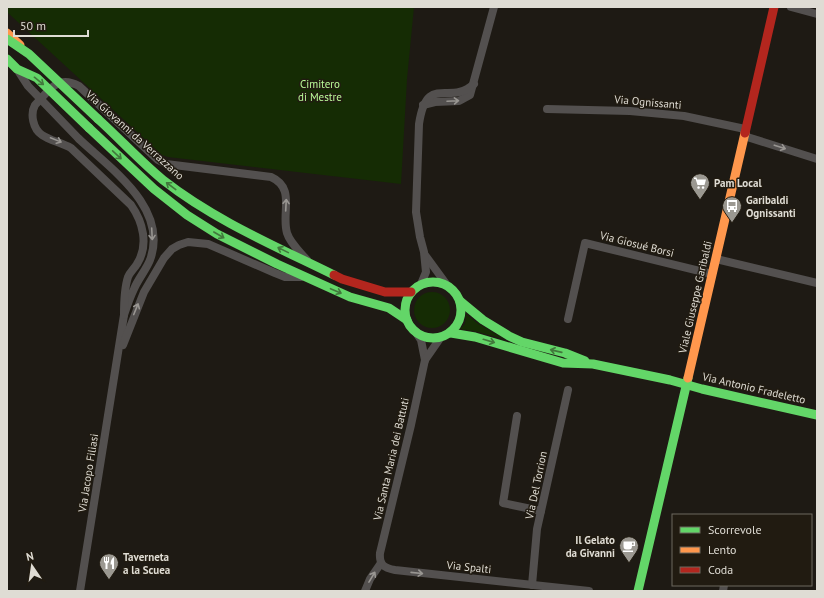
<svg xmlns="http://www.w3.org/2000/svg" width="824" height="598" font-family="'PT Sans',sans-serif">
  <rect width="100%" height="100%" fill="#1e1a14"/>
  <!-- green -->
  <g fill="#152c04">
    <polygon points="7,7 414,7 407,79 401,184 168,157 162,155 7,12"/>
    <circle cx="432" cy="310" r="18"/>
    <polygon points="466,314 477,323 504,339 474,331 460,329 465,324"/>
  </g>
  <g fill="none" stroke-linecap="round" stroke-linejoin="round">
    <!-- street -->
    <g stroke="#53504f" stroke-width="8">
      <polyline points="791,7 817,14"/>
      <polyline points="423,105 435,102 459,101 470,95 494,7"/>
      <polyline points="547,109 630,111 684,116 745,129"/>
      <polyline points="744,136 817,159"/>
      <path d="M79,139C111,169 169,208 150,260C146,270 138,279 134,289C130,297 127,306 124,315L80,591"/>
      <polyline points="425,255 447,285"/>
      <polyline points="716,259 817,283"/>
      <path d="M421,284L426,272L424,252L420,237L416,212L419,124C427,72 449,107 474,84"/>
      <path d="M124,315C124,303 124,289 128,277C130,272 134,269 137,264C149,245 143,222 131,205L71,148C62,143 49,140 42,135C33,129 30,114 35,105C49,91 57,74 79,86L158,160L166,164L271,177C296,188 281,213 287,233C290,243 300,252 307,260"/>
      <polyline points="568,319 585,243 712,274"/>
      <polyline points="417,334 421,340 425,360"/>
      <path d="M441,337L425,360L411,425L380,553C379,565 384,568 395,570L589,591"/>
      <polyline points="123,345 144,292 164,258 172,249 179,245 188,242 208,244 275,273 285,277 301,277"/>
      <polyline points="517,416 503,503 541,511"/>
      <polyline points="532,585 537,529 568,390"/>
      <polyline points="365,591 370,579 381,563"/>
      <polyline points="723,591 724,585"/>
    </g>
    <!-- fast -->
    <g stroke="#63d668" stroke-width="9">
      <path d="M98,119C119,138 141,162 163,180C214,220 275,246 334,275"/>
      <polyline points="89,128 154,189 187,215 217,234 277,264 350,297 389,308 407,320"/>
      <circle cx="433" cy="310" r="28"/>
      <polyline points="460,301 483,320 509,336 522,342 565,353 585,361"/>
      <polyline points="451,333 475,337 563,363 593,364 670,380 702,389 817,415"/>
      <polyline points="638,591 688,378"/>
    </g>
    <!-- slow -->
    <g stroke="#ff974d" stroke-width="9">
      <polyline points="7,33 20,45"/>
      <polyline points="688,378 745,133"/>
    </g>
    <!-- jam -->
    <g stroke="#b3261e" stroke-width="9">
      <polyline points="745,133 774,7"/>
      <polyline points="334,275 342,279 385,292 411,292"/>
    </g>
    <!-- street-bridge -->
    <polyline stroke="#53504f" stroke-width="8" points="17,69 28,86 79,139"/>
    <!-- fast-bridge -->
    <g stroke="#63d668" stroke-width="9">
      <polyline points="7,39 29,54 98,119"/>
      <polyline points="7,59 17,69 37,78 89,128"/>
    </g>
  </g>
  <!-- one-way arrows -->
  <defs><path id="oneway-shaft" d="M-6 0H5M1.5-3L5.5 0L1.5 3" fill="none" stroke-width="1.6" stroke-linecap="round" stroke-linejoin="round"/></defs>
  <g stroke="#42783c">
    <use href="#oneway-shaft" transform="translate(39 81) rotate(39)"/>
    <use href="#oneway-shaft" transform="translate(117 155) rotate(43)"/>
    <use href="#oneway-shaft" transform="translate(171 186) rotate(-143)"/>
    <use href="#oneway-shaft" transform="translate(219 235) rotate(30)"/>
    <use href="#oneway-shaft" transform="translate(283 250) rotate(-154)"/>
    <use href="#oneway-shaft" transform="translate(336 291) rotate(23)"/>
    <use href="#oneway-shaft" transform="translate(489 341) rotate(16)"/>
    <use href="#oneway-shaft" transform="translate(556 351) rotate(-167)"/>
  </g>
  <g stroke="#999692">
    <use href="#oneway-shaft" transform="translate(453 101) rotate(-3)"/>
    <use href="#oneway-shaft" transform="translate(56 140) rotate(22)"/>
    <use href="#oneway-shaft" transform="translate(780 147) rotate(18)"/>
    <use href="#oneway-shaft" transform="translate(286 205) rotate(-87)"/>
    <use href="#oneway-shaft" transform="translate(152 234) rotate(87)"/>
    <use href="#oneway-shaft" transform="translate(136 309) rotate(-68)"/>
    <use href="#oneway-shaft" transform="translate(417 573) rotate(6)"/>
    <use href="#oneway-shaft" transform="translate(372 577) rotate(-59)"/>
  </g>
  <!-- icons -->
  <defs>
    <symbol id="supermarket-pin" viewBox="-11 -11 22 30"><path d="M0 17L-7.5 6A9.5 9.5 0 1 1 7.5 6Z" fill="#9b9891" stroke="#211b11"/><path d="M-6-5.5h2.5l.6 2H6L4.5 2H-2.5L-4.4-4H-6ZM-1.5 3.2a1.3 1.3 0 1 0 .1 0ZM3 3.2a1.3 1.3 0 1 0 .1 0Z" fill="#fff"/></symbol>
    <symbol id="bus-pin" viewBox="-11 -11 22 30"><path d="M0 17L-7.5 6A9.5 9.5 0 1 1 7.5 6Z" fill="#9b9891" stroke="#211b11"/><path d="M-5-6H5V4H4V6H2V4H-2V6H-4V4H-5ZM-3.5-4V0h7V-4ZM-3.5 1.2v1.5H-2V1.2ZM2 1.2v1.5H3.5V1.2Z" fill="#fff"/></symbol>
    <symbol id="cafe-pin" viewBox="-11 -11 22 30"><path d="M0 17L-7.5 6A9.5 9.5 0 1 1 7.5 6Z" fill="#9b9891" stroke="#211b11"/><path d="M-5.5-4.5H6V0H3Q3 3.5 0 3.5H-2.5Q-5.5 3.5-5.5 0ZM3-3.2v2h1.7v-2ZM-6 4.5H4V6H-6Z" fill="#fff"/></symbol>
    <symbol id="restaurant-pin" viewBox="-11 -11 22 30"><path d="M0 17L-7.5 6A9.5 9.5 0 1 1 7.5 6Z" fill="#9b9891" stroke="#211b11"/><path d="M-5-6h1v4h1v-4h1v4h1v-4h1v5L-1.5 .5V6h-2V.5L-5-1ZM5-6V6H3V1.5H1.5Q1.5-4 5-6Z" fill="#fff"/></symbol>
  </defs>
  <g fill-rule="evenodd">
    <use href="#supermarket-pin" x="689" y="172" width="22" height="30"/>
    <use href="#bus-pin" x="721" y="195" width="22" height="30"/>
    <use href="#cafe-pin" x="618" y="535" width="22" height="30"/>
    <use href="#restaurant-pin" x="98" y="552" width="22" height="30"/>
  </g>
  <g text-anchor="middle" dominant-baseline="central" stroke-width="3" stroke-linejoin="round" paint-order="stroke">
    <!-- park labels -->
    <g font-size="11" fill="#b9fa97" stroke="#211b11">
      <text x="320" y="84">Cimitero<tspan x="320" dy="13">di Mestre</tspan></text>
    </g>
    <!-- street labels -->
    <g font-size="11" fill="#dfdcd4" stroke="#211b11">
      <text transform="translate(648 102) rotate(5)">Via Ognissanti</text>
      <text transform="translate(135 135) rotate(42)">Via Giovanni da Verrazzano</text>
      <text transform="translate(637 244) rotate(14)">Via Giosué Borsi</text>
      <text transform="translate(695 297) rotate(-77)">Viale Giuseppe Garibaldi</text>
      <text transform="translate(754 388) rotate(13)">Via Antonio Fradeletto</text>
      <text transform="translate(391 459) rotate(-77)">Via Santa Maria dei Battuti</text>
      <text transform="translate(88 473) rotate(-81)">Via Jacopo Filiasi</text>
      <text transform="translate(536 485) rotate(-78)">Via Del Torrion</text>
      <text transform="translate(469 567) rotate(6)">Via Spalti</text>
    </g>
    <!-- poi labels -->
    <g font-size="11" font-weight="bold" fill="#dfdcd4" stroke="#211b11" text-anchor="start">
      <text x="714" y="183">Pam Local</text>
      <text x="746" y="200">Garibaldi<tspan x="746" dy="13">Ognissanti</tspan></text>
      <text x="615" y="540" text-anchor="end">Il Gelato<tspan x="615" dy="13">da Givanni</tspan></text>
      <text x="123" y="557">Taverneta<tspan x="123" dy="13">a la Scuea</tspan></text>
    </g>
  </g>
  <!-- border -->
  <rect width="824" height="598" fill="none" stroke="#dfdcd4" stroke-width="16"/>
  <!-- legend -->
  <rect x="672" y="514" width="140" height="72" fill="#211b11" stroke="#6d685f"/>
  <rect x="680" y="527" width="20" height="6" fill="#63d668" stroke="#6d685f"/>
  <text x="708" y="534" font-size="12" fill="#dfdcd4">Scorrevole</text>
  <rect x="680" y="547" width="20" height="6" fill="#ff974d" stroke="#6d685f"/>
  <text x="708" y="554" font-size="12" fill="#dfdcd4">Lento</text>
  <rect x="680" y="567" width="20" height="6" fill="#b3261e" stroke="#6d685f"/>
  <text x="708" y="574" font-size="12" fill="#dfdcd4">Coda</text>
  <!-- north arrow -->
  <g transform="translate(32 566) rotate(347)" stroke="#211b11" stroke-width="3" paint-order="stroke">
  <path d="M0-3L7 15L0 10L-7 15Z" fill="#dfdcd4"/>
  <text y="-6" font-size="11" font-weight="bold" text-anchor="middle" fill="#dfdcd4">N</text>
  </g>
  <!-- scale -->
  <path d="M14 30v6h74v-6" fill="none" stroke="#dfdcd4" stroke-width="2"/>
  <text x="20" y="30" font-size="12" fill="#dfdcd4" stroke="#211b11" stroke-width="3" paint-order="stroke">50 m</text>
</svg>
